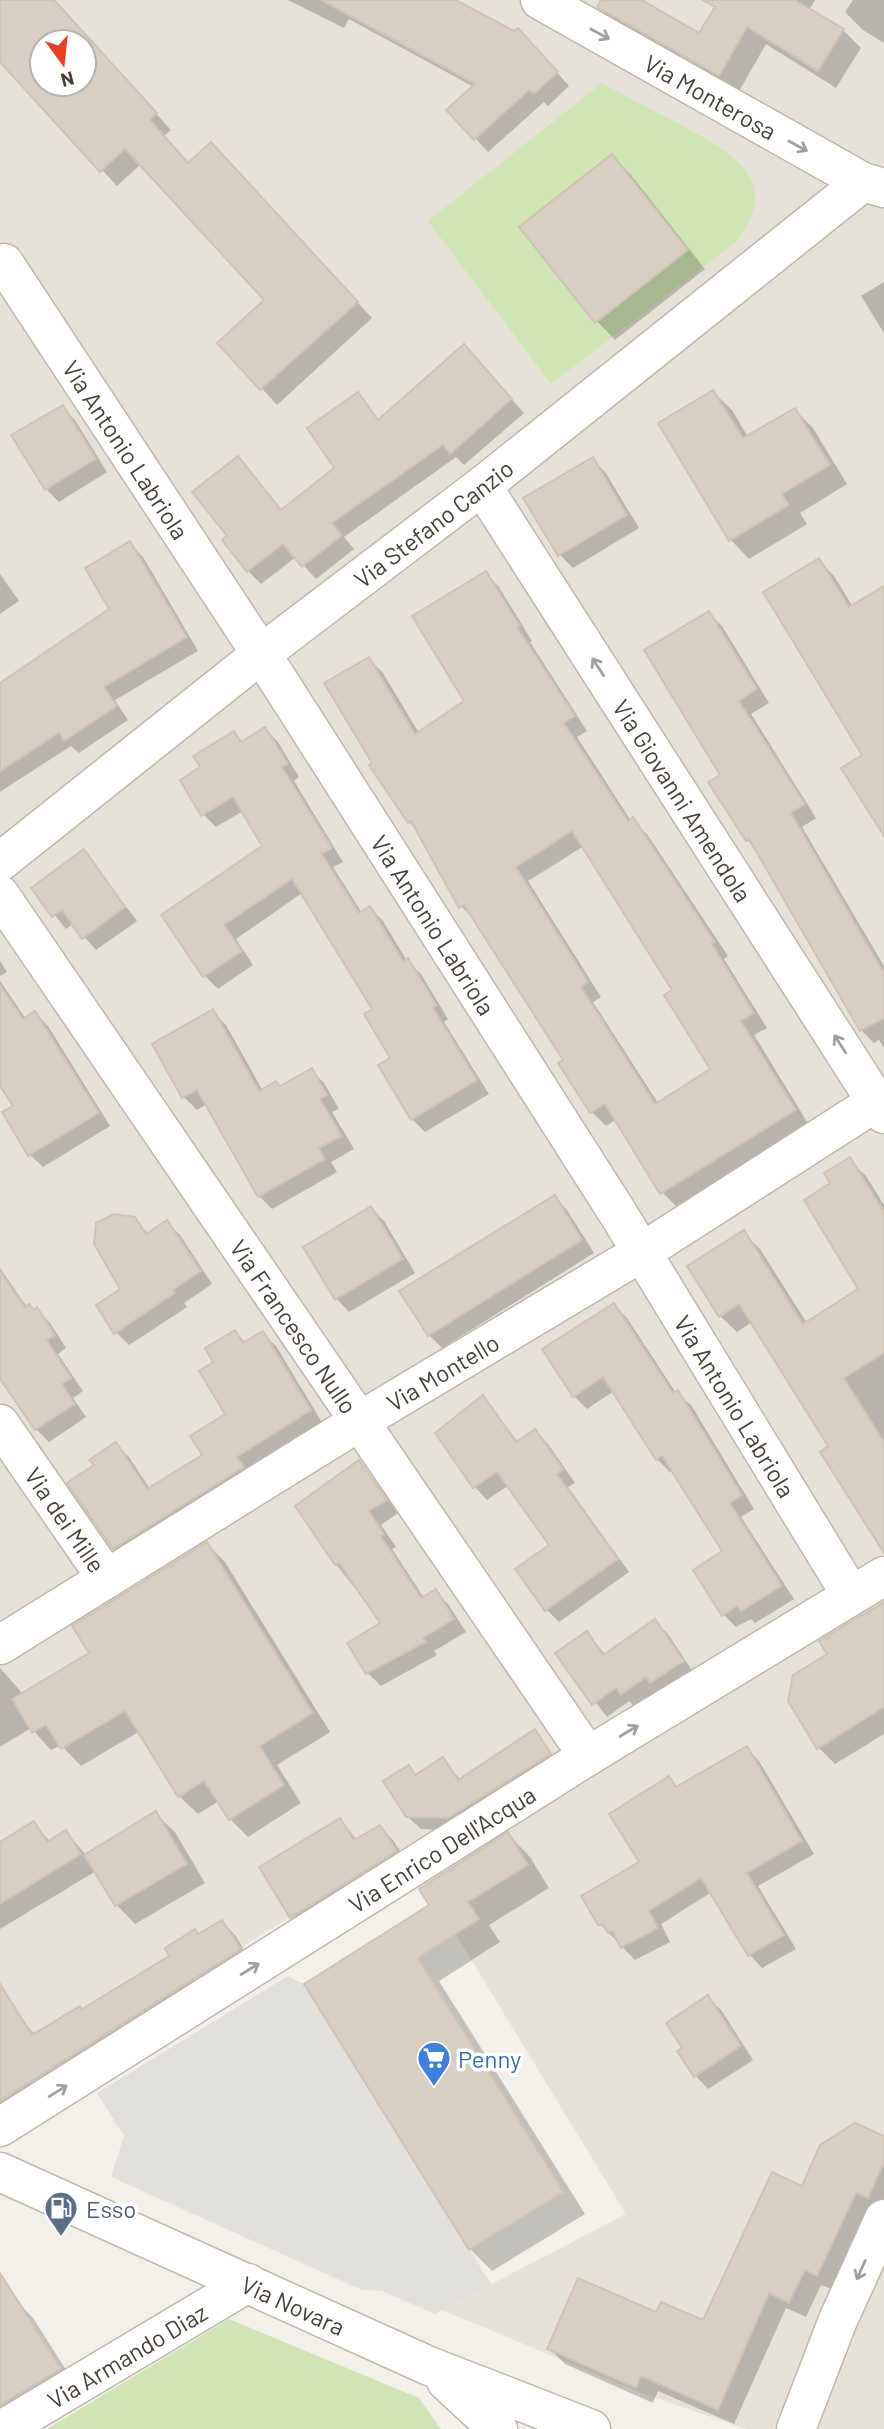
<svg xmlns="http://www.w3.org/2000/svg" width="884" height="2429" font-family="Barlow,sans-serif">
  <rect width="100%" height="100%" fill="#f3f0e9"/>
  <!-- residential -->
  <path fill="#e7e2d7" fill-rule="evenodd" d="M0,0H884V2429H746L639,2392L442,2310L626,2214L403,1848L0,2095ZM42,42H84V84H42Z"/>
  <!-- green -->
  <g fill="#d0e5b4">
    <path d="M602,83C627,97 653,110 679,124C730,152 785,179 736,242L551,384L428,221Z"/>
    <polygon points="229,2319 419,2398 441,2429 47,2429"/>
  </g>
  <!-- parking -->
  <polygon fill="#e2e0dd" points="288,1976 304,1984 491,2284 435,2314 382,2291 362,2290 111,2177 124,2136 97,2093"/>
  <!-- shadow -->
  <g fill="#0003" fill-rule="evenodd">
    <path d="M0,0H53L171,130L164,136L189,165L227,161L372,318L277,405L220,343L266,300L141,164L117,186L0,59ZM42,42H84V84H42Z"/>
    <polygon points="288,0 452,0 531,43 569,86 548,106 544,102 488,152 449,110 474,87 349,19 344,28"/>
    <polygon points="603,0 638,0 700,36 722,0 815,0 809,10 843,30 861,48 836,88 766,44 738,93 617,25 599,7"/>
    <polygon points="853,0 884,0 884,43 863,30 845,12"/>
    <polygon points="612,156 631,175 705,269 615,340 597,321"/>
    <polygon points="884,282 884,333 861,296"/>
    <polygon points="477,360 524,413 464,465 456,457 344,537 354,549 316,579 296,557 261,584 248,571 230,536 238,458 283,511 337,468 358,395 380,421"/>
    <polygon points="713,392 732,410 748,437 795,410 813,428 847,484 800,513 807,524 749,559 731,540 660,424"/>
    <polygon points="62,407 75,420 107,472 59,502 46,489"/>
    <polygon points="592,459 605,472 639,528 573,568 560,555 526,499"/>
    <polygon points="130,544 143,557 198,651 115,700 128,720 79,753 71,746 0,792 0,685 112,610"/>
    <polygon points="819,561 834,576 853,607 884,588 884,825"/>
    <path d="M485,573L499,587L532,641L530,642L587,731L577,737L631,821L647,834L728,956L724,959L767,1028L754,1035L809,1125L676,1206L662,1192L617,1119L606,1126L592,1112L561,1063L565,1060L475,920L461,906L420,833L409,822L374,763L369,659L383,673L419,733L466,701ZM584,846L675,990L713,1069L658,1103L593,1002L601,997L528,881Z"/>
    <polygon points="0,574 19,601 0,614"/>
    <polygon points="709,613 722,626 769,703 751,714 816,818 802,827 884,966 884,1048 879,1040 874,1043 861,1030 758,851 747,840 711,783 722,775"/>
    <polygon points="265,729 278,742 299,777 294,781 343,862 333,867 362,913 370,908 383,921 407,961 421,974 448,1019 444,1022 489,1094 425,1132 412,1119 375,1009 302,893 236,939 253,965 218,989 205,976 164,915 265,847 243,811 216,827 203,814 203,768 234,733 243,742"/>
    <polygon points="84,852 137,921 96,950 73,924 66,929 33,888"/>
    <polygon points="0,961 7,972 0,976"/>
    <polygon points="0,981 26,1019 35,1013 48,1026 110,1126 43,1167 30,1155 15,1106 0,1083"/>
    <polygon points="213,1012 226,1025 263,1091 280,1087 311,1070 324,1083 339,1109 332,1112 354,1149 331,1162 337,1172 272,1209 259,1196 207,1104 197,1110 184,1097"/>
    <polygon points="849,1160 866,1176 884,1205 884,1541 831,1447 752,1322 737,1332 720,1316 743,1232 760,1249 807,1323 861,1289 833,1184"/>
    <polygon points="555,1197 567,1210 594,1253 442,1348 429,1335"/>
    <polygon points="371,1208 384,1221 415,1273 349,1312 337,1299 305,1248"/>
    <polygon points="134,1219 149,1234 167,1223 180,1235 212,1284 184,1303 187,1307 129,1345 116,1332"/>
    <polygon points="0,1268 27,1307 37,1310 50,1323 66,1348 58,1354 83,1391 73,1398 86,1417 49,1442 36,1429 0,1366"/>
    <polygon points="614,1305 627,1318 676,1393 691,1405 754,1509 741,1517 794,1599 755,1623 751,1619 736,1627 723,1614 725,1552 673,1470 670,1472 657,1459 614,1391 587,1409 574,1396"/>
    <polygon points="235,1332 246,1343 263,1333 276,1346 323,1424 127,1561 114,1548 96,1466 116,1445 129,1457 150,1489 204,1455 227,1415 216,1363"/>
    <polygon points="483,1397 518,1442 535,1431 548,1444 575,1483 568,1487 629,1572 559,1622 546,1609 551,1545 509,1485 487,1500 475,1487 438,1434"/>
    <polygon points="359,1462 398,1513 381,1525 396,1547 392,1549 424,1598 435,1591 448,1604 466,1632 434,1651 437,1655 381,1686 368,1673 350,1643 382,1623 336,1564"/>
    <polygon points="207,1544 225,1562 330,1732 277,1765 301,1803 248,1837 230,1819 219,1801 198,1814 179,1796 140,1731 81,1766 61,1745 51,1750 31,1728 0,1747 0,1668 23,1694 92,1654"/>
    <polygon points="884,1616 884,1734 835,1764 819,1748"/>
    <polygon points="655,1621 668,1634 695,1675 664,1695 659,1690 635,1707 629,1701 607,1717 558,1653 586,1633 606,1655"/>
    <polygon points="535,1732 562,1767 462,1831 421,1829 407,1816 408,1767 417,1776 443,1760 461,1780"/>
    <polygon points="746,1748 759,1761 814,1854 758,1886 796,1949 762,1968 750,1955 712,1892 661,1924 670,1942 635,1960 600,1924 642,1863 669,1779 678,1788"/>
    <polygon points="156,1814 175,1832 205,1883 135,1924 117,1905 96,1871 0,1929 0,1845 33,1824 51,1842 66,1832 86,1855"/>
    <polygon points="340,1820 358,1841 380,1827 393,1840 408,1864 304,1930 291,1917"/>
    <polygon points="508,1834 530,1857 549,1888 489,1925 500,1942 439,1981 585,2214 492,2271 470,2249 306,1984 432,1905"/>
    <polygon points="222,1922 235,1935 252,1963 0,2122 0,2024 17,2013 35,2035 83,2011"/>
    <polygon points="708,1998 721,2010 753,2060 708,2089 696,2076 685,2049"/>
    <polygon points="884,2138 884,2213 834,2290 821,2285 806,2317 786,2308 734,2424 658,2391 653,2403 565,2364 549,2348 657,2315 704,2322 803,2188"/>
    <polygon points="16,2300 33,2318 77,2387 0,2429 0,2310"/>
  </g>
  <!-- building -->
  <g fill="#d8cec2" stroke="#cfc3b2" stroke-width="2" fill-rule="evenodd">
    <path d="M0,0H54L157,113L150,120L188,163L211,142L358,302L260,390L217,343L264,300L125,149L100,172L0,62ZM42,42H84V84H42Z"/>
    <polygon points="321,0 456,0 514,31 518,28 558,72 534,94 529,90 474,140 446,110 475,84"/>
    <polygon points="601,0 642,0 699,33 715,7 703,0 795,0 844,29 818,71 747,27 719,76 597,7"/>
    <polygon points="612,154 688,250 595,323 519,227"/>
    <polygon points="464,344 512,399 450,454 443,445 332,523 342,535 302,567 283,544 247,572 222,540 227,536 192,492 238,456 281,510 334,468 307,428 358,392 378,420"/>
    <polygon points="713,390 743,438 795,408 830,465 782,494 789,505 729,541 658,423"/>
    <polygon points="63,405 96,459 45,490 11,435"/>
    <polygon points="593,457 627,515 558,556 523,498"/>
    <polygon points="130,541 187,637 104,687 117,706 64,741 59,733 0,771 0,683 109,609 85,568"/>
    <polygon points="819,558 849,607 884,586 884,836 841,768 862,755 763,592"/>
    <path d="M486,571L520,626L517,627L575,716L564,723L628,821L633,817L715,942L712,944L754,1013L741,1021L796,1110L660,1194L605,1104L590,1113L558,1063L563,1060L464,905L459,908L411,821L408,823L369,765L372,763L324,683L369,657L415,734L464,701L412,616ZM572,831L672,990L664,995L710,1069L655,1104L581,987L588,982L516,867Z"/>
    <polygon points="709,611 757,689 739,701 805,804 791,813 884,973 884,1018 860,1031 749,839 746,841 708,782 720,775 644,650"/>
    <polygon points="265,727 288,764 282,767 332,848 322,854 359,913 370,906 403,961 408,958 437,1006 433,1008 477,1080 411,1120 378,1065 390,1058 364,1014 372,1009 292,879 224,925 242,951 203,977 161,915 262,846 233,797 201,816 180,780 200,767 193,756 234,731 241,742"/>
    <polygon points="84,849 125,907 82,939 62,910 52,917 31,888"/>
    <polygon points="0,985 23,1019 35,1011 99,1113 28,1156 2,1112 13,1106 0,1086"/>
    <polygon points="213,1009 259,1091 276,1081 280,1086 312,1068 327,1095 320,1099 342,1136 319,1148 325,1159 258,1197 197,1090 182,1098 152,1044"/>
    <polygon points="850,1157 884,1212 884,1353 844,1378 884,1442 884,1553 820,1452 828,1446 739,1304 719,1317 687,1266 744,1230 803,1324 858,1289 804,1200 830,1183 824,1173"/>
    <polygon points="555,1195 582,1240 428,1336 399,1291"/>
    <polygon points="371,1206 403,1259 335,1300 303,1247"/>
    <polygon points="114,1214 135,1217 146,1234 167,1220 201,1271 173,1290 175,1293 114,1334 96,1305 120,1289 94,1244 96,1223"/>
    <polygon points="0,1271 25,1307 29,1304 34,1310 37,1307 55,1335 47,1340 71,1378 62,1384 75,1404 35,1430 0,1379"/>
    <polygon points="614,1303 673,1393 678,1390 742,1495 730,1503 782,1586 741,1611 737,1606 722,1616 693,1570 722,1551 662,1456 656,1460 603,1377 573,1397 542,1349"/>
    <polygon points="235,1330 243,1343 263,1331 311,1410 237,1457 244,1467 113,1549 67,1483 94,1465 89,1460 116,1442 147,1489 202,1455 190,1436 225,1414 199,1371 213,1362 205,1348"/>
    <polygon points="483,1395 516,1442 535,1429 563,1469 557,1474 618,1559 545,1611 515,1569 549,1545 497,1472 473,1488 435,1433"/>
    <polygon points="359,1460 387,1500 369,1511 384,1534 381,1536 421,1598 436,1589 454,1619 423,1638 426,1642 366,1674 347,1643 380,1623 339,1563 335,1565 295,1506"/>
    <polygon points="207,1542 313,1713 260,1746 284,1785 229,1820 204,1781 178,1797 125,1711 61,1749 46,1725 32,1733 12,1699 89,1653 72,1626"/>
    <polygon points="884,1602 884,1707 817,1749 788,1701 793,1675 827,1654 819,1641"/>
    <polygon points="655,1619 684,1661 650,1683 646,1677 621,1695 616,1688 592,1705 555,1653 587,1631 603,1655"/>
    <polygon points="535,1729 551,1754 448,1818 406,1817 383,1781 409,1765 415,1775 443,1757 458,1780"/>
    <polygon points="747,1746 802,1841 747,1873 784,1935 748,1956 701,1878 649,1911 658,1928 621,1948 612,1931 608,1933 603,1925 598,1925 581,1896 639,1862 609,1814 669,1776 676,1787"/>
    <polygon points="156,1811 187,1864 115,1906 84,1855"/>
    <polygon points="340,1818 354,1840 380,1825 397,1851 290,1918 259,1867"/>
    <polygon points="34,1821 47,1842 66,1830 81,1854 0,1904 0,1842"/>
    <polygon points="508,1832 528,1865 468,1902 479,1919 418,1958 564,2192 469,2250 304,1984 429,1905 419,1889"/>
    <polygon points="222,1920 241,1949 0,2101 0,1984 32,2035 80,2006 82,2009 169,1956 165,1948 195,1929 198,1934"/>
    <polygon points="708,1995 741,2046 694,2077 677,2051 682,2048 666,2023"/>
    <polygon points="855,2123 884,2136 884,2162 868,2198 856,2193 817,2276 805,2270 789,2303 769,2293 718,2410 641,2376 636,2388 547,2349 578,2278 656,2312 661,2302 703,2320 772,2172 802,2186 820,2145"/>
    <polygon points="0,2273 61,2369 0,2405"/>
  </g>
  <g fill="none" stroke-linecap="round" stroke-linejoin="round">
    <defs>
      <g id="minor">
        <path id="s1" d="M540,0L863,182L884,188"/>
        <path id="s2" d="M0,266L4,263L282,686L619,1215L851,1595"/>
        <path id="s3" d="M482,486L884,1114"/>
        <path id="s4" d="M0,862L261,654L482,486L863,182"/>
        <path id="s5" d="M0,895L588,1756"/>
        <path id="s6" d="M0,1424L107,1579"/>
        <path id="s7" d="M0,1645L360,1421L642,1252L884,1097"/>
        <path id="s8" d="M0,2127L588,1756L884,1576"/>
        <path id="s9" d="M0,2172L429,2366L591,2429"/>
        <polyline points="446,2381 498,2429"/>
        <path id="s10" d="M3,2429L248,2283"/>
        <polyline points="796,2429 838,2320 884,2219"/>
      </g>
    </defs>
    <!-- minor casing -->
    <use href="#minor" stroke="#beb7ac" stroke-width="41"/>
    <!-- minor -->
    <use href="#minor" stroke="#fff" stroke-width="38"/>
  </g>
  <!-- one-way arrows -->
  <defs><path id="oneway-shaft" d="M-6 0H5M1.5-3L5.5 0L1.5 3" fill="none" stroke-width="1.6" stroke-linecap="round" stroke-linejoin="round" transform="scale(1.75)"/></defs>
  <g stroke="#a3a09b">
    <use href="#oneway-shaft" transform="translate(600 34) rotate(29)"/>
    <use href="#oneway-shaft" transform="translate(798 146) rotate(29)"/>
    <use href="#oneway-shaft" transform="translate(598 667) rotate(-123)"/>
    <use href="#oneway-shaft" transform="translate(840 1044) rotate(-123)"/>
    <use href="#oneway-shaft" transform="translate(629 1731) rotate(-31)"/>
    <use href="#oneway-shaft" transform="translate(250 1969) rotate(-32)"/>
    <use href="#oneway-shaft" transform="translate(58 2091) rotate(-32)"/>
    <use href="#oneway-shaft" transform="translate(861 2270) rotate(114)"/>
  </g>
  <!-- icons -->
  <defs>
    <symbol id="supermarket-pin" viewBox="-11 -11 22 30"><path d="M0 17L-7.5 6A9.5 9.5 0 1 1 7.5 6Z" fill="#3f7fe0" stroke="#fff"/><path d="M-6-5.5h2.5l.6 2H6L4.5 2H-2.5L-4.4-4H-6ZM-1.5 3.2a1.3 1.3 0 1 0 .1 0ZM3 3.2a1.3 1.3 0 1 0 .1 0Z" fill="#fff"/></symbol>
    <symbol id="fuel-pin" viewBox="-11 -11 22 30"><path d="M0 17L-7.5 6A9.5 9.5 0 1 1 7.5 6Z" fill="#5c6f8a" stroke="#fff"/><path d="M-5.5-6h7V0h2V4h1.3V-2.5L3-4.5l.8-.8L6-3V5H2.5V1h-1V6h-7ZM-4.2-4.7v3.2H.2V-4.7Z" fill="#fff"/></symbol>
  </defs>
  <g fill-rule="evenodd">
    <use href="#supermarket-pin" x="415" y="2039" width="38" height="52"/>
    <use href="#fuel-pin" x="42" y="2189" width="38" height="52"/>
  </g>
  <g text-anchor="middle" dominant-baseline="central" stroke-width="7" stroke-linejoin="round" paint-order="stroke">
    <!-- street labels -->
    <g font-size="24" fill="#474037" stroke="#fff">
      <text stroke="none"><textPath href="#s1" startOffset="196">Via Monterosa</textPath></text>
      <text stroke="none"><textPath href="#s2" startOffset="228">Via Antonio Labriola</textPath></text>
      <text stroke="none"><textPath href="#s4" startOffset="550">Via Stefano Canzio</textPath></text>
      <text stroke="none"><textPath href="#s3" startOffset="373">Via Giovanni Amendola</textPath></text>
      <text stroke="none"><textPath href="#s2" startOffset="794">Via Antonio Labriola</textPath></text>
      <text stroke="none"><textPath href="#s5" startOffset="522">Via Francesco Nullo</textPath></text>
      <text stroke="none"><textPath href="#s7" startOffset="520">Via Montello</textPath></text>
      <text stroke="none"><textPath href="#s2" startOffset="1362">Via Antonio Labriola</textPath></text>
      <text stroke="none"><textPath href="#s6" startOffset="116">Via dei Mille</textPath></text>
      <text stroke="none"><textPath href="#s8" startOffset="522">Via Enrico Dell'Acqua</textPath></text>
      <text stroke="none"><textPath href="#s9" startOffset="322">Via Novara</textPath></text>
      <text stroke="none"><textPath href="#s10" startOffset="144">Via Armando Diaz</textPath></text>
    </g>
    <!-- shop labels -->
    <g font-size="24" fill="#366cbe" stroke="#fff" text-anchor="start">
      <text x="458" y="2058">Penny</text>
    </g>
    <!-- service labels -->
    <g font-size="24" fill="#4e5e75" stroke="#fff" text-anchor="start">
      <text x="86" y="2208">Esso</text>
    </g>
  </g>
  <!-- north arrow -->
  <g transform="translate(63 63) rotate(165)"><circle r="33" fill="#ffffff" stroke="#b5b3af" stroke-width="2"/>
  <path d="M0-5L12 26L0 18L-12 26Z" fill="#ef3e24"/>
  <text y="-10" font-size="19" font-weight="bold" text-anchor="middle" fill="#474037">N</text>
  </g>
</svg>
